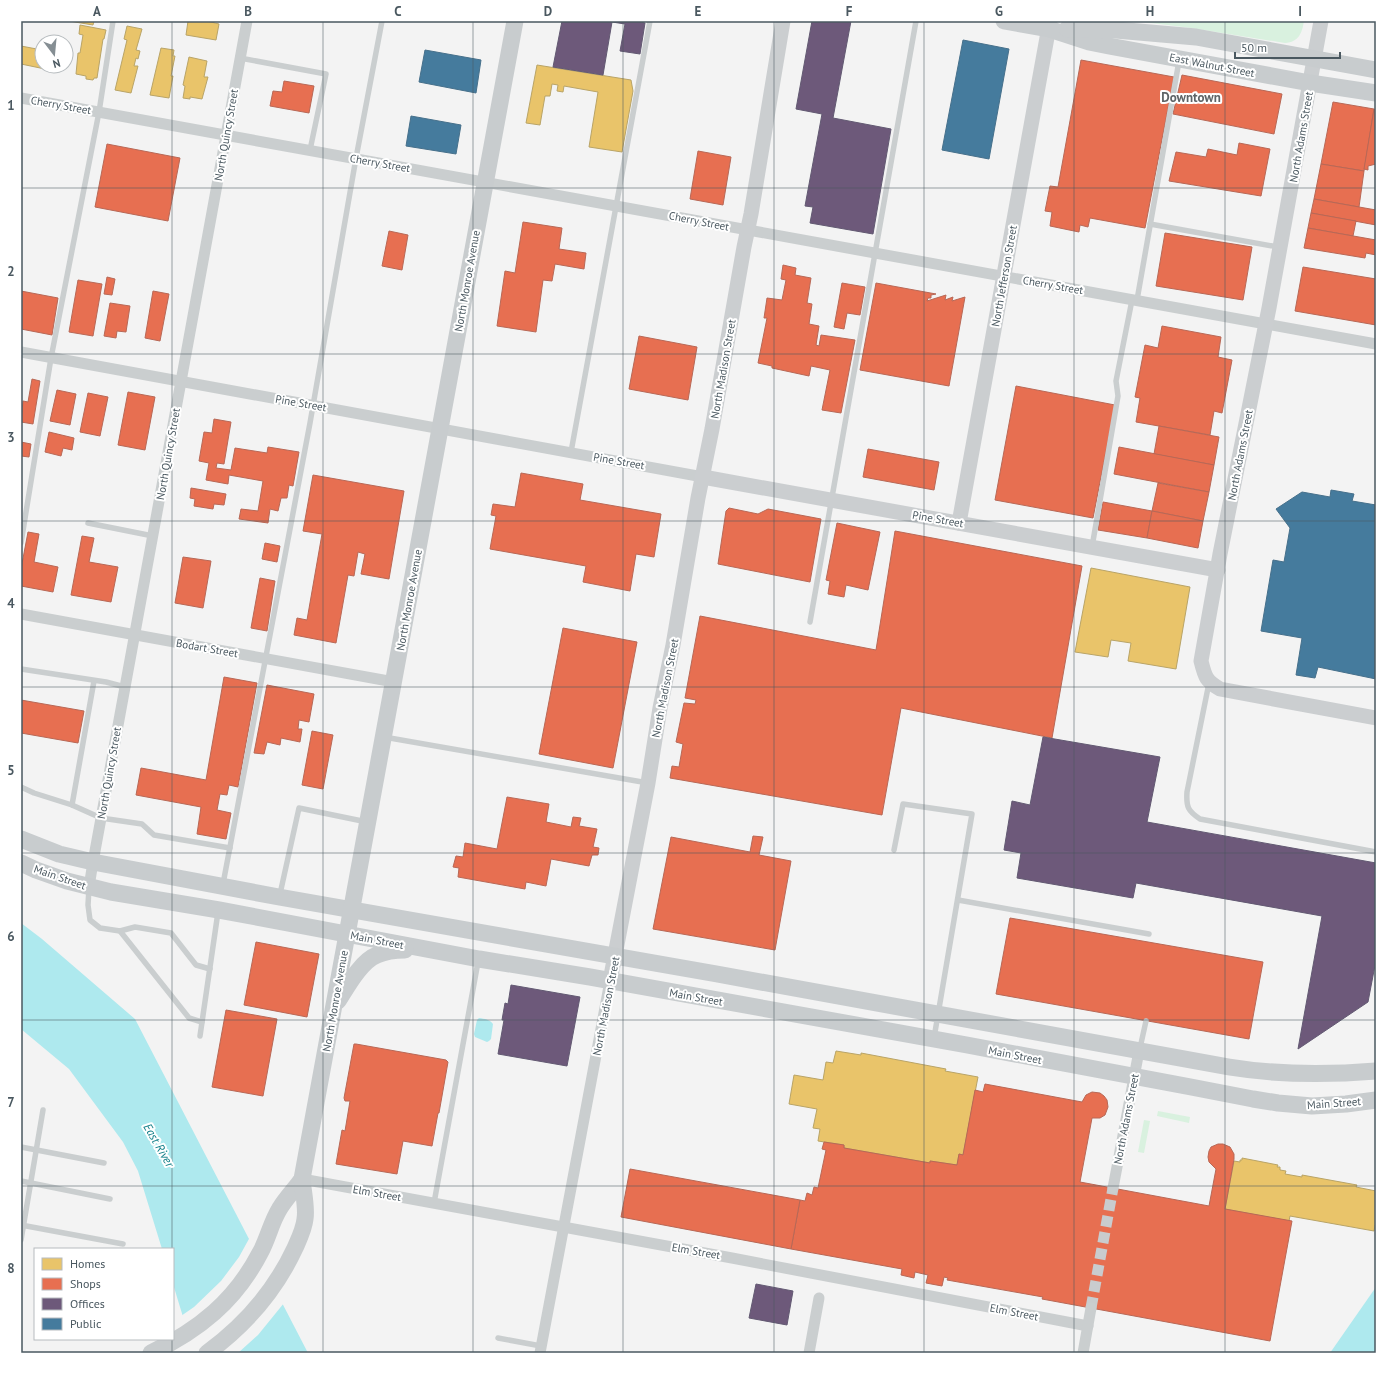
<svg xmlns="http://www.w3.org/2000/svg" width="1397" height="1374" font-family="'PT Sans',sans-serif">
  <rect width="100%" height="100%" fill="#f3f3f3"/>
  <!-- green -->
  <g fill="#d9f1df">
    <path d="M1135,21H1304C1302,33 1299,42 1285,43L1191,28Z"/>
    <polygon points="1158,1111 1190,1117 1189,1123 1157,1116"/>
    <polygon points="1144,1120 1150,1121 1144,1153 1138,1152"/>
  </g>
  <!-- water -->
  <g fill="#aee9ee">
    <polygon points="21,923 42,939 135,1019 308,1353 194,1353 173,1284 173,1249 162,1249 138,1171 123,1142 69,1069 21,1029"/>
    <path d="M479,1018C485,1019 489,1019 493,1024L491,1039L489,1041L487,1042L475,1037L474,1034L477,1020Z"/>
    <polygon points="1376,1287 1376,1353 1330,1353"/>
  </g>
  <!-- pier -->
  <polygon fill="#f3f3f3" points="250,1237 284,1303 258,1335 238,1353 192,1353 181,1316 194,1307 221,1281 239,1257"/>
  <!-- homes -->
  <g fill="#e9c46a" stroke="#b9a467">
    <polygon points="69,21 94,21 93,25"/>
    <polygon points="188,21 207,21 219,24 216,40 186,35"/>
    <polygon points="80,25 106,30 104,39 103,39 97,78 94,78 93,80 86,79 86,76 76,74 78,53 80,53 83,35 79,34"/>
    <polygon points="127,26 142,29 136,50 140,51 138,59 136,58 134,66 138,66 131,93 115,90 127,40 124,39"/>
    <polygon points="21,46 42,50 42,66 46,66 45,69 21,64"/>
    <polygon points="161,48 174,50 173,56 175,56 171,76 173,76 169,98 150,95"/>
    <polygon points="189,57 207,61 204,77 208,77 202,99 190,97 190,99 183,98 185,86 183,85"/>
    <polygon points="537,65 631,80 633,91 622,152 589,147 598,92 564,86 563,92 557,91 558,85 552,84 550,96 545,96 540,125 526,123"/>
    <polygon points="1091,568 1190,587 1176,669 1128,661 1131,643 1111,640 1108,657 1075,652"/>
    <polygon points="836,1051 861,1055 861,1053 946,1069 945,1071 978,1077 963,1155 959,1154 957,1165 930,1161 930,1163 844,1148 844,1145 818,1141 820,1129 813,1128 817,1109 789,1104 794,1075 823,1080 826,1062 833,1063"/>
    <polygon points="1242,1158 1278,1165 1277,1167 1280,1167 1280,1170 1286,1171 1285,1174 1302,1177 1302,1175 1357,1185 1356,1187 1376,1191 1376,1225 1375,1225 1374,1231 1290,1216 1289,1221 1225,1209 1234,1161 1240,1162 1240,1160 1242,1160"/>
  </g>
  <!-- shops -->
  <g fill="#e76f51" stroke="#b86856">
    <polygon points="1081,60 1174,77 1145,228 1090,218 1088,227 1080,225 1079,232 1050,226 1052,212 1045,211 1050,186 1058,187"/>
    <polygon points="1182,75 1282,94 1274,134 1173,114"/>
    <polygon points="284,81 314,86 309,113 270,106 273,91 282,92"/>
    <polygon points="1333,102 1374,109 1364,171 1321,164"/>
    <polygon points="1374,109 1376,110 1376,164 1368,166 1368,170 1364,169"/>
    <polygon points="1239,143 1270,149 1261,196 1169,181 1176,152 1206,157 1208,149 1237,155"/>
    <polygon points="107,144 180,158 168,221 95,207"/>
    <polygon points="698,151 731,157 723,205 690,199"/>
    <polygon points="1321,164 1364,171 1359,207 1314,199"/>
    <polygon points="1314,199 1376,210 1376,225 1311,213"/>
    <polygon points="1311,213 1356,221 1353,236 1308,228"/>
    <polygon points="523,222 562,228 559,249 586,253 584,269 555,264 552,281 543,280 536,332 497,326 505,271 515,273"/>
    <polygon points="1308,228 1376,240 1376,255 1366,253 1365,258 1304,248"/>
    <polygon points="389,231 408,235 402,270 382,266"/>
    <polygon points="1165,233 1252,247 1243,300 1156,286"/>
    <polygon points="783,265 796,268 795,275 811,278 807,303 812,304 809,324 819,326 816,345 819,346 821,335 855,340 841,413 822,410 830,370 811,366 809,376 772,368 772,366 758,363 767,318 764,318 767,298 782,300 786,280 781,279"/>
    <polygon points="1303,267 1376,279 1376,325 1295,311"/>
    <polygon points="107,277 115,279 112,295 104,294"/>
    <polygon points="78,280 102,284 93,336 69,332"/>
    <polygon points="842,283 865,287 860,315 847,313 844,329 834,327"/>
    <polygon points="876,283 936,294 931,295 931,298 928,298 927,301 946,295 945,300 953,297 952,301 965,297 949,386 860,370"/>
    <polygon points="21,291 58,298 52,335 21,329"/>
    <polygon points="153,291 169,294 160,341 145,338"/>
    <polygon points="110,303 130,306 126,332 117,331 116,338 104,336"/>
    <polygon points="1162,326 1221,337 1218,357 1232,360 1222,413 1214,411 1210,435 1136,422 1140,398 1135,397 1145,345 1158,348"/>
    <polygon points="639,336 697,347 688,400 629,389"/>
    <polygon points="32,379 40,381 33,424 21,422 23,401 28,402"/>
    <polygon points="1016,386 1115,405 1093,518 995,500"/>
    <polygon points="57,390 76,394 70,425 50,421"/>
    <polygon points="128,392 155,397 145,450 118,445"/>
    <polygon points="88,393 108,397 100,436 80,432"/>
    <polygon points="214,419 231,422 224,464 217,463 216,468 231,470 235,448 267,453 268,447 299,452 293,486 289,485 287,498 281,498 278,511 270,509 268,523 239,519 241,509 258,511 263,481 229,475 228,484 206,480 209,463 199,461 204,432 212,433"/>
    <polygon points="1159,426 1219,437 1214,465 1154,454"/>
    <polygon points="49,432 74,438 72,450 63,448 61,456 45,452"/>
    <polygon points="21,442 31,444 29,457 21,456"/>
    <polygon points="1119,447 1214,465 1209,492 1114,474"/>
    <polygon points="868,449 939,462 934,490 863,477"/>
    <polygon points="521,473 583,484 580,500 661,514 654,557 636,554 630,591 583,582 586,566 490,549 496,516 491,515 493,504 515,507"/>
    <polygon points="313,475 404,491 389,579 361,574 365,554 358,552 354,576 348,575 336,643 294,635 297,618 307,620 322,534 303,531"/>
    <polygon points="1158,483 1209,492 1203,521 1152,511"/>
    <polygon points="191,488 226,494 224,505 214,504 213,509 194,506 195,499 190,498"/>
    <polygon points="1103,502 1152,511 1147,538 1098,530"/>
    <polygon points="729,508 758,514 768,509 821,519 810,582 718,564 726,511"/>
    <polygon points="1152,511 1203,521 1198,548 1147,538"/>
    <polygon points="837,523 880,532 868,590 846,585 844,597 828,594 830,581 826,580"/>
    <polygon points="895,531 1082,566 1052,738 901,708 882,815 670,778 672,766 679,767 683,744 676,742 684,703 695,704 696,700 685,698 700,616 876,650"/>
    <polygon points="28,532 39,534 34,562 58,567 53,592 21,586 21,569"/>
    <polygon points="82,536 94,538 89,562 118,567 111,602 71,595"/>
    <polygon points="265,543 280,546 277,562 262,559"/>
    <polygon points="183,557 211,561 203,608 175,603"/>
    <polygon points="260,578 275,581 267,631 251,628"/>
    <polygon points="563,628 637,642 613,768 539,754"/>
    <polygon points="224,677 257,683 238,787 229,785 227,795 220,794 217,810 231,813 226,839 197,834 201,807 136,795 141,768 206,780"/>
    <polygon points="267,685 314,694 309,722 299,720 298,729 302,729 300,742 281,738 280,745 267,742 264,754 254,753"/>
    <polygon points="21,700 84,711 78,743 21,733"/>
    <polygon points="312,731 333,735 323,789 302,785"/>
    <polygon points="507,797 549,804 546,822 571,827 573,817 581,818 579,826 597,829 593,847 599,848 598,855 592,855 589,866 551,859 546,886 526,882 525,889 458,877 459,868 453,867 456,856 463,857 465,843 497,849"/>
    <polygon points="753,836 763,837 759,855 791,861 775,950 653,929 671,837 750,852"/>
    <polygon points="1010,918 1263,962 1249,1039 996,994"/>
    <polygon points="256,942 319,954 307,1017 244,1005"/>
    <polygon points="226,1010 277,1019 263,1096 212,1087"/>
    <polygon points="354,1044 356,1044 446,1060 448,1062 439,1113 438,1113 432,1146 403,1141 397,1174 336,1164 342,1130 345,1131 350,1101 345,1101 344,1098"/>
    <polygon points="985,1084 1082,1102 1086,1095 1092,1092 1100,1093 1104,1096 1107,1100 1108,1107 1105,1115 1100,1118 1092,1118 1080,1182 1209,1206 1216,1169 1209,1162 1208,1157 1209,1151 1211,1147 1218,1144 1223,1144 1230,1147 1234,1154 1234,1159 1225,1209 1292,1221 1270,1341 1042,1299 1043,1297 947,1280 948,1278 944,1277 942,1286 926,1283 928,1275 915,1272 914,1278 901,1275 902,1269 791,1249 800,1200 805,1201 807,1193 812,1195 814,1187 818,1188 826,1150 822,1149 824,1142 844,1145 844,1148 930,1163 930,1161 957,1165 959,1154 963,1155 975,1090 983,1092"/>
    <polygon points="630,1169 800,1200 791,1249 621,1217"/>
  </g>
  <!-- offices -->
  <g fill="#6d597a" stroke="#625972">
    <polygon points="562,21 636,21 645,23 640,54 620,51 625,24 612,22 603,75 553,67"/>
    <polygon points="812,21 851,21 833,118 891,129 873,234 810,223 813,207 805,206 822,114 796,109"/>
    <polygon points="1043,737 1160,757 1147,822 1376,863 1376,960 1368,1002 1298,1049 1322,916 1136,883 1133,898 1017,878 1021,853 1004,850 1012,801 1030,805"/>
    <polygon points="511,985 580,997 567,1066 498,1054 504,1020 502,1020 505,1003 508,1004"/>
    <polygon points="756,1284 793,1291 787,1325 749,1318"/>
  </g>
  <!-- public -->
  <g fill="#457b9d" stroke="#46708b">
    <polygon points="963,40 1009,49 989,159 942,150"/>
    <polygon points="425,50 481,60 476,93 419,82"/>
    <polygon points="411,116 461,125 456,154 406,146"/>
    <polygon points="1331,490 1354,494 1352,501 1376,505 1376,679 1318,667 1315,678 1296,675 1302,638 1261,631 1273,560 1284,562 1290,528 1276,509 1302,492 1330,497"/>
  </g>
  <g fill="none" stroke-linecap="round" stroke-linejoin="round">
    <!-- street-tunnel -->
    <polyline stroke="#c9ccce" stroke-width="11" stroke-dasharray="11 5.5" stroke-linecap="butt" points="1091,1308 1113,1188"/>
    <!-- lane -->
    <g stroke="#cacecf" stroke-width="5.5">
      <polyline points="240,58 326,74 310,150"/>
      <polyline points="1150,224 1278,247"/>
      <polyline points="1137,300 1179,61"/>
      <polyline points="571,452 650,21"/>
      <polyline points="88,523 153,536"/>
      <polyline points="21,543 51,358 99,112 113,21"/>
      <polyline points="1092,547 1118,396 1116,381 1132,300"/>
      <polyline points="810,622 916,21"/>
      <polyline points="21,669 106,682 125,687"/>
      <path d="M1209,683L1187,792C1186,807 1188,811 1200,819L1376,852"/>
      <polyline points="384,737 648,783"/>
      <polyline points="21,787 34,793 72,805 101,818 142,824 154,835 230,848"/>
      <polyline points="72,805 94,681"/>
      <polyline points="894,850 903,804 972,814 934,1038"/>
      <polyline points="223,884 310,423 356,158 382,21"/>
      <polyline points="89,888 88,905 90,920 100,928 120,931 189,1018 202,1022"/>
      <polyline points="280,894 299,808 367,822"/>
      <polyline points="958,900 1149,934"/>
      <polyline points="120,931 135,927 171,933 196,965 210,969"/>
      <polyline points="200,1036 218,912"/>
      <polyline points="1140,1048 1146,1021"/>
      <polyline points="21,1147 104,1163"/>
      <polyline points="21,1181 110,1199"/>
      <polyline points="434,1203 478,962"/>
      <polyline points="21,1225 123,1244"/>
      <polyline points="21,1240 43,1110"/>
      <polyline points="498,1338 541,1346"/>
    </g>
    <!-- street -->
    <g stroke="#cacecf" stroke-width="11">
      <polyline points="21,98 1376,344"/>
      <polyline points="21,352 703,477"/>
      <polyline points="21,614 394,682"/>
      <polyline points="89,887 93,862 247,21"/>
      <polyline points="302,1179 732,1258 1088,1326"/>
      <polyline points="1113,1188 1139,1051"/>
      <polyline points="540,1353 610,981"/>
      <polyline points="809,1353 819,1298"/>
      <polyline points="1083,1353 1091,1308"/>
    </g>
    <!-- secondary -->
    <g stroke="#cbced0" stroke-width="15">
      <path d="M1321,21L1269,308L1220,554L1201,661C1205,677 1206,681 1220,689L1376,718"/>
      <polyline points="703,477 1218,570"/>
      <polyline points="959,523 1050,21"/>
      <polyline points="610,981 648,783 660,708 673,645 698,498 712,429 744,247 751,214 783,21"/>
    </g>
    <!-- primary -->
    <g stroke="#c8ccce" stroke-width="17">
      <polyline points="1004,21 1049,29 1089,42 1109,46 1310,83 1376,93"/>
      <polyline points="1067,29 1116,30 1196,37 1376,70"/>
      <path d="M21,839L59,854L93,862L279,897L717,974L1229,1067C1278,1075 1328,1075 1376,1071"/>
      <polyline points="21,863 36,870 67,881 111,892 219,910 479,959 590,977 967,1045 1191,1087 1253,1099 1278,1103 1312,1106 1346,1104 1376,1100"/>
      <path d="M338,1001C347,987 361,961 377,955C386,951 395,950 405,950"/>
      <path d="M151,1353C199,1330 235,1301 260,1253C268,1239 271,1222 280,1208C286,1198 295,1189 302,1179"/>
      <path d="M207,1353C244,1326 275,1291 295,1248C299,1239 304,1229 305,1219C307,1208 303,1191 302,1179L515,21"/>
    </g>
  </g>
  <!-- grid -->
  <path fill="none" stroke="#4a5860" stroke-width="1" stroke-opacity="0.55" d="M172,21V1249M323,21V1353M473,21V1353M623,21V1353M774,21V1353M924,21V1353M1074,21V1353M1225,21V1353M21,188H1376M21,354H1376M21,521H1376M21,687H1376M21,853H1376M21,1020H1376M21,1186H1376M172,1339V1353"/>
  <g text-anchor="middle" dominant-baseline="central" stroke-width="4" stroke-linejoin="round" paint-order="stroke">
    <!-- street labels -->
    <g font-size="11" fill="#4a5860" stroke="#fff">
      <text transform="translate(1212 65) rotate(11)">East Walnut Street</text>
      <text transform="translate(61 105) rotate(10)">Cherry Street</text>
      <text transform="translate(226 135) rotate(-80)">North Quincy Street</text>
      <text transform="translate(1301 137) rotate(-80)">North Adams Street</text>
      <text transform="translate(380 163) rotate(10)">Cherry Street</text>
      <text transform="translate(699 221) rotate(11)">Cherry Street</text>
      <text transform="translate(1004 276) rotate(-80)">North Jefferson Street</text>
      <text transform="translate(467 281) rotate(-80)">North Monroe Avenue</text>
      <text transform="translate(1053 285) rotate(10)">Cherry Street</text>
      <text transform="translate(723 369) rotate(-80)">North Madison Street</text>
      <text transform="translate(301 403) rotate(10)">Pine Street</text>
      <text transform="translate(168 454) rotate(-80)">North Quincy Street</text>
      <text transform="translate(1240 455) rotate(-79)">North Adams Street</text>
      <text transform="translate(619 461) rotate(10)">Pine Street</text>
      <text transform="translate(938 519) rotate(10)">Pine Street</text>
      <text transform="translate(409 600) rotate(-80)">North Monroe Avenue</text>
      <text transform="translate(207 648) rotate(10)">Bodart Street</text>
      <text transform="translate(665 688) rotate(-79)">North Madison Street</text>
      <text transform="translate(109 773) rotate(-80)">North Quincy Street</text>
      <text transform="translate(60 877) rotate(19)">Main Street</text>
      <text transform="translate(377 940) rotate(11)">Main Street</text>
      <text transform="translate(696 997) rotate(10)">Main Street</text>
      <text transform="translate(335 1001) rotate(-80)">North Monroe Avenue</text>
      <text transform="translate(606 1006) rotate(-79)">North Madison Street</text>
      <text transform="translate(1015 1055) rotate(11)">Main Street</text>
      <text transform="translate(1334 1103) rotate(-4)">Main Street</text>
      <text transform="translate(1126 1119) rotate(-79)">North Adams Street</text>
      <text transform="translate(377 1193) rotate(10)">Elm Street</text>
      <text transform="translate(696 1251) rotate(10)">Elm Street</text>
      <text transform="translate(1014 1312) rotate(11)">Elm Street</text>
    </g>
    <!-- water labels -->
    <g font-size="12" font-style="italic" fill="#107e87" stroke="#fff">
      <text transform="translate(159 1145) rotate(60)">East River</text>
    </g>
    <!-- quarter labels -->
    <g font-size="13" font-weight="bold" fill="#5f6467" stroke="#fff">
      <text x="1191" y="97">Downtown</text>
    </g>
  </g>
  <!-- border -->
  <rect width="1397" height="1374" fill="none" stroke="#ffffff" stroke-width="44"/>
  <!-- legend -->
  <rect x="34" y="1248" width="140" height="92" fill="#ffffff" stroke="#b7bcbf"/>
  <rect x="42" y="1258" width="20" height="12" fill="#e9c46a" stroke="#b7bcbf"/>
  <text x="70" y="1268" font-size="12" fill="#4a5860">Homes</text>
  <rect x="42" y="1278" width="20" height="12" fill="#e76f51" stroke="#b7bcbf"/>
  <text x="70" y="1288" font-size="12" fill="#4a5860">Shops</text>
  <rect x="42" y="1298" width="20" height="12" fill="#6d597a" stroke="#b7bcbf"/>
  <text x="70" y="1308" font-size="12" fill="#4a5860">Offices</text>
  <rect x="42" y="1318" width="20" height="12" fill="#457b9d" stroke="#b7bcbf"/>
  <text x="70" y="1328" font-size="12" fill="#4a5860">Public</text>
  <!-- north arrow -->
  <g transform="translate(54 54) rotate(164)"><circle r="19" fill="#ffffff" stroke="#b7bcbf"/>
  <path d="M0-3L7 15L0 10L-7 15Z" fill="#858e93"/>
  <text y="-6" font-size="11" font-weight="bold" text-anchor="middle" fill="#4a5860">N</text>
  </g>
  <!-- scale -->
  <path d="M1235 52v6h105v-6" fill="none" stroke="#4a5860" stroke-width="2"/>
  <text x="1241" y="52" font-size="12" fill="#4a5860" stroke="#ffffff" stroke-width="3" paint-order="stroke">50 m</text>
  <rect x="22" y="22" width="1353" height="1330" fill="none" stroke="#4a5860" stroke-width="1.5"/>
  <g font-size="13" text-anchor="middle" font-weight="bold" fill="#4a5860">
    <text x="97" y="16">A</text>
    <text x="248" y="16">B</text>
    <text x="398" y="16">C</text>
    <text x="548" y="16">D</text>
    <text x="698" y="16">E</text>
    <text x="849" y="16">F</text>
    <text x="999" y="16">G</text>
    <text x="1150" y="16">H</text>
    <text x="1300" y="16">I</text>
    <text x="11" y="110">1</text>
    <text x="11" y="276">2</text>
    <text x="11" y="442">3</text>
    <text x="11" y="608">4</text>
    <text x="11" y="775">5</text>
    <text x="11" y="941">6</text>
    <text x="11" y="1107">7</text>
    <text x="11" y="1273">8</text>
  </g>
</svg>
